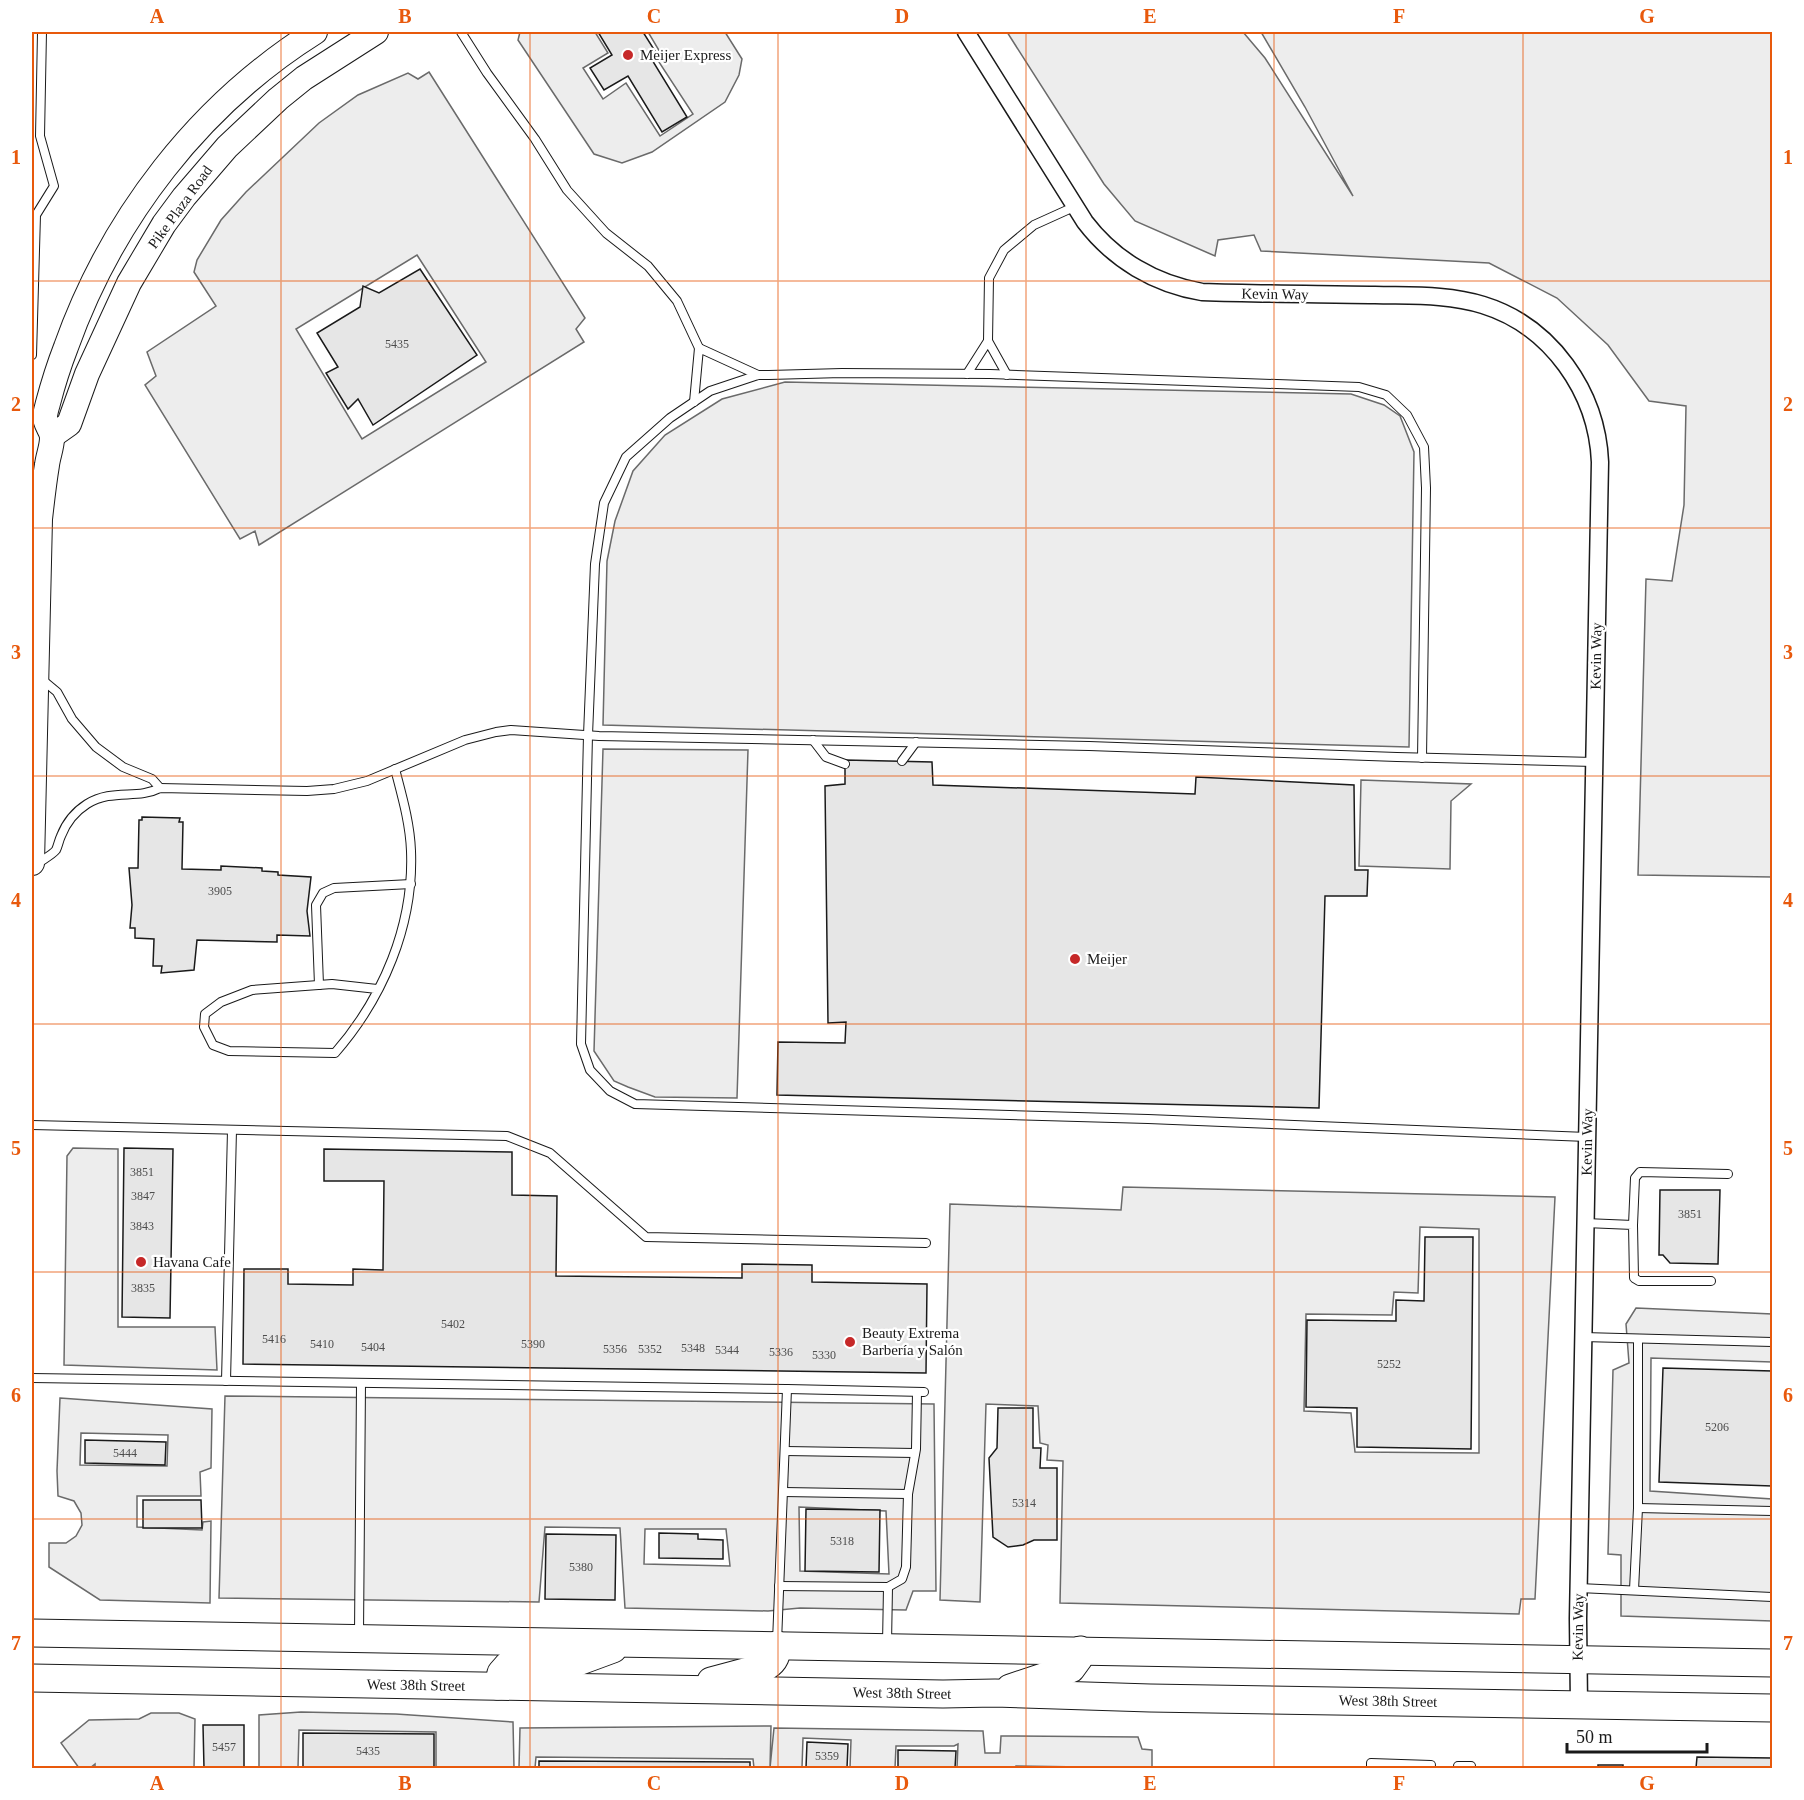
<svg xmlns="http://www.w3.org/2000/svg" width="1804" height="1800" font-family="Georgia,serif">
  <rect width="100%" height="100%" fill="#fff"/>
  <!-- parking -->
  <g fill="#ededed" stroke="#6a6a6a" stroke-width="1.5" fill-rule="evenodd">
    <polygon points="520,32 595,32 608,53 583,68 603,99 626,83 660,136 693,114 655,56 660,52 648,32 725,32 742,59 739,75 725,102 652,152 622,163 594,154 518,40"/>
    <polygon points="1007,32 1243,32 1265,58 1353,196 1305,107 1261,32 1772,32 1772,877 1638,875 1646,579 1672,581 1684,505 1686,406 1649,401 1608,345 1557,298 1489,263 1261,251 1254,235 1218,240 1215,256 1135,221 1104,184"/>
    <path d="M429,72L585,318L576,329L584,342L259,545L255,531L240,539L145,385L156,376L147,352L216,306L194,272L197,260L221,220L246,192L319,123L358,95L408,73L418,79ZM417,255L486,362L362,439L296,329Z"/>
    <polygon points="785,382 1351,394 1384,405 1400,416 1414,452 1409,747 603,725 607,561 615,521 633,471 665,435 722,399"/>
    <polygon points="603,749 748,750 737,1098 655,1097 628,1087 614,1081 594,1051"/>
    <polygon points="1361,780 1471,784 1451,801 1450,869 1359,866"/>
    <polygon points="73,1148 118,1149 118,1327 215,1327 217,1370 64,1365 67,1156"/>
    <path d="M1123,1187L1555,1197L1535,1599H1521L1519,1614L1060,1603L1063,1461L1047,1460L1048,1445L1040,1443L1038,1406L986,1404L980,1602L940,1600L950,1204L1121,1210ZM1420,1227L1479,1229V1453L1355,1452L1351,1413L1304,1411L1306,1314L1392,1315L1394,1292L1418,1293Z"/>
    <polygon points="1636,1308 1772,1314 1772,1362 1651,1358 1650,1491 1772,1499 1772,1621 1621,1616 1621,1555 1608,1554 1613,1370 1629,1363 1626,1324"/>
    <path d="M225,1396L934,1404L936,1591H913L906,1610L800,1608L768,1611L625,1608L620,1528L545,1527L539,1602L219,1598ZM799,1507L886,1511L889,1574L800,1571ZM645,1529H726L730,1566L644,1564Z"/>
    <path d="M60,1398L212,1409L211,1468L200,1472L201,1496H137V1527L202,1530L203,1522L211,1521L210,1603L100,1600L49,1567V1543H66L76,1536L82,1525L81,1513L74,1501L58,1496L57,1471ZM81,1433L168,1435L167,1466L80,1465Z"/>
    <polygon points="301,1712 396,1714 513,1722 514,1768 436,1768 436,1732 299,1730 298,1768 259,1768 259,1715"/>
    <polygon points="151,1713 179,1713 195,1719 194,1768 95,1768 95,1764 90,1768 79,1768 61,1743 89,1720 139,1719"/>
    <polygon points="771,1726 770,1768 774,1728 983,1731 985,1753 1000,1753 1001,1736 1138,1737 1142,1749 1152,1750 1152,1768 1016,1766 1016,1768 957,1768 958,1744 954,1746 896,1746 895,1768 850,1768 851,1740 803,1738 802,1768 754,1768 753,1759 536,1757 535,1768 519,1768 520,1728"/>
  </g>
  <!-- building -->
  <g fill="#e6e6e6" stroke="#1a1a1a" stroke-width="1.5">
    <polygon points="598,32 643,32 655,51 649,55 687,117 662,132 628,76 604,90 590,68 612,55"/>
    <polygon points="420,269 477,355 373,425 358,399 348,409 326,373 338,367 317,333 360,307 363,286 379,293"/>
    <polygon points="845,760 932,762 933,785 1195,794 1196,777 1354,785 1355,870 1368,870 1367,896 1325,896 1319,1108 777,1095 778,1042 845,1043 846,1022 828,1023 825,786 845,784"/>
    <polygon points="142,817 180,818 179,822 183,822 182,869 221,870 221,866 262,868 262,871 278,872 278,875 311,877 307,911 310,936 277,935 277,942 197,940 194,970 161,973 162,966 153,966 154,939 135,938 135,928 130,928 132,905 129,868 138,868 139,820 142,820"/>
    <polygon points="124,1148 173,1149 170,1318 122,1317"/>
    <polygon points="324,1149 512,1152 512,1195 557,1196 556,1276 742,1278 742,1264 812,1265 812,1282 927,1284 926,1373 243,1364 244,1269 288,1269 288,1284 353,1285 353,1269 383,1270 384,1181 324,1181"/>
    <polygon points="1660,1190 1720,1190 1718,1264 1670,1263 1663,1255 1659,1255"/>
    <polygon points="1425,1237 1473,1237 1471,1449 1357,1447 1357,1408 1306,1407 1307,1320 1396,1321 1396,1300 1424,1301"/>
    <polygon points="1663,1368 1772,1371 1772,1486 1659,1482"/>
    <polygon points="998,1408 1033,1408 1033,1448 1041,1448 1040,1468 1057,1468 1057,1540 1034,1540 1023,1545 1008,1547 993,1537 989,1458 997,1448"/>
    <polygon points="85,1440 166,1442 165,1465 85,1463"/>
    <polygon points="143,1500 201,1500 202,1528 143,1528"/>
    <polygon points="806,1509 880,1510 879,1572 805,1571"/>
    <polygon points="659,1533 698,1534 698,1539 723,1540 723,1559 659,1558"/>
    <polygon points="546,1534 616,1535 615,1600 545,1599"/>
    <polygon points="203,1725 244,1725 244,1768 204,1768"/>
    <polygon points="303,1733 434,1734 434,1768 303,1768"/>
    <polygon points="807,1742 848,1744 847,1768 806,1768"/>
    <polygon points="898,1750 956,1751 955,1768 898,1768"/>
    <polygon points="1697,1757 1772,1758 1772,1768 1696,1768"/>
    <polygon points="539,1761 750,1762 750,1768 539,1768"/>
    <rect x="1598" y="1765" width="25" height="3"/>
  </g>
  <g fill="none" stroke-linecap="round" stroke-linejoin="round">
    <defs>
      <g id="lane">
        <polyline points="461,32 487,73 535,139 567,190 606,233 648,266 677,301 699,348"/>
        <polyline points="988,341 989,278 1004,250 1034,225 1076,206"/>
        <polyline points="32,355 36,215 54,186 40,136 42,32"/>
        <polyline points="967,374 988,341 1007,375"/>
        <polyline points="694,402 699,348 758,375"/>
        <polyline points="39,677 57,692 72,719 96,747 123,767 152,779 160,788"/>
        <polyline points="813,740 826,757 845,764"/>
        <polyline points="1422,758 1426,488 1424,447 1407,415 1386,395 1359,387 990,374 842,373 769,375 758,375 710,391 670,418 626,457 604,503 595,564 588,735 581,1044 590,1070 610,1091 635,1104 1148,1119 1587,1137"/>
        <polyline points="902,761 916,742"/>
        <path d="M37,864C42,860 52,855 56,850C58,846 59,840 61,836C66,823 76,811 87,804C113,788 137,800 160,788L307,791L334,789L367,781L465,740L496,732L511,730L599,736L1089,746L1397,757L1594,762"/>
        <polyline points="319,985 316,905 323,893 334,888 411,884"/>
        <path d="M377,989L332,984L252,990L221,1002L205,1014L204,1027L213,1045L229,1051L335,1053C383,998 414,925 411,851C410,823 402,796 395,769"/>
        <polyline points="32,1125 507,1136 550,1153 646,1237 926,1243"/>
        <polyline points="1585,1223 1633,1225 1634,1278 1639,1281 1711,1281"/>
        <polyline points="1633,1225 1635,1178 1640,1172 1728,1174"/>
        <polyline points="1583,1337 1772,1342"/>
        <polyline points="32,1378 787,1389 924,1392"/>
        <polyline points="226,1381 232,1130"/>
        <polyline points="785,1451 915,1453"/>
        <polyline points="784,1492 908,1494"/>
        <polyline points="1638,1508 1772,1511"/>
        <polyline points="779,1586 888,1587 887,1644"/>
        <polyline points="888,1587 902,1579 906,1567 908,1494 916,1449 917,1392"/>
        <polyline points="1579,1588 1772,1597"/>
        <polyline points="1634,1590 1638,1508 1638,1339"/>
        <polyline points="359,1635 361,1383"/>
        <polyline points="777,1642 787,1389"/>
        <polyline points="1458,1766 1471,1766 1471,1768"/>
        <polyline points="1371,1768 1371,1763 1431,1765"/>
      </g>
      <path id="street" d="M966,32L1085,222C1114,260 1155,284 1202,292C1260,294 1317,294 1375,295C1411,296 1448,294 1483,305C1551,326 1597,392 1600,462L1578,1619L1579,1705"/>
      <g id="secondary">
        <polyline points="52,436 69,424 87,374 129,283 164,224 184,197 227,147 278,99 304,78 376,32"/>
        <path d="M32,863L40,519C42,501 44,483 47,465C48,456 52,447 52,438C52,431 45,424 45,417C45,413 47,407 48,403C53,384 59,365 66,347C112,218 199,105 315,32"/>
      </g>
      <g id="primary">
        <polyline points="32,1633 1772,1663"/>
        <polyline points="32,1678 943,1694 995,1693 1150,1698 1772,1708"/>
        <path d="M711,1681L767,1666C775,1661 777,1655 777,1645"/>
        <polyline points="498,1686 501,1673 508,1665 575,1663 613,1649"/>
        <polyline points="1010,1688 1052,1674 1071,1669 1079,1658 1080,1650"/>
      </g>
    </defs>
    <!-- lane casing -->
    <use href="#lane" stroke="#1a1a1a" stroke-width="10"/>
    <!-- street casing -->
    <use href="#street" stroke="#1a1a1a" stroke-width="19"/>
    <!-- secondary casing -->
    <use href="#secondary" stroke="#1a1a1a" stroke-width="26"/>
    <!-- primary casing -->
    <use href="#primary" stroke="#1a1a1a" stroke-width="29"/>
    <!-- lane -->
    <use href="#lane" stroke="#fff" stroke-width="8"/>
    <!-- street -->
    <use href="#street" stroke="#fff" stroke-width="16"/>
    <!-- secondary -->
    <use href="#secondary" stroke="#fff" stroke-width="24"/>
    <!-- primary -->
    <use href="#primary" stroke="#fff" stroke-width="27"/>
  </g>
  <!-- grid -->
  <path fill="none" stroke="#e8590c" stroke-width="1.5" stroke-opacity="0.55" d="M281,32V1768M530,32V1768M778,32V1768M1026,32V1768M1274,32V1768M1523,32V1768M32,281H1772M32,528H1772M32,776H1772M32,1024H1772M32,1272H1772M32,1519H1772"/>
  <!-- markers -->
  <g fill="#c62828" stroke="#fff" stroke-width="2">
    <circle cx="628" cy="55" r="6"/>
    <circle cx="1075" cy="959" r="6"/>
    <circle cx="141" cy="1262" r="6"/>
    <circle cx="850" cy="1342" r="6"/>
  </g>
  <g text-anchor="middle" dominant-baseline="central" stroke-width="4.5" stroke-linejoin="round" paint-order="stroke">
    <!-- number labels -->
    <g font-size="12" fill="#4d4d4d">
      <text x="397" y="344">5435</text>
      <text x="220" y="891">3905</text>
      <text x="142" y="1172">3851</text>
      <text x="143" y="1196">3847</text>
      <text x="1690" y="1214">3851</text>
      <text x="142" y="1226">3843</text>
      <text x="143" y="1288">3835</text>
      <text x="453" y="1324">5402</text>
      <text x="274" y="1339">5416</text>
      <text x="322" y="1344">5410</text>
      <text x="533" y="1344">5390</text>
      <text x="373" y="1347">5404</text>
      <text x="693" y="1348">5348</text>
      <text x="615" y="1349">5356</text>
      <text x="650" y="1349">5352</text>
      <text x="727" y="1350">5344</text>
      <text x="781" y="1352">5336</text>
      <text x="824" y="1355">5330</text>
      <text x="1389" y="1364">5252</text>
      <text x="1717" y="1427">5206</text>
      <text x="125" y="1453">5444</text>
      <text x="1024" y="1503">5314</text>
      <text x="842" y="1541">5318</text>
      <text x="581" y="1567">5380</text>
      <text x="224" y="1747">5457</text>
      <text x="368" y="1751">5435</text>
      <text x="827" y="1756">5359</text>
    </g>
    <!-- poi labels -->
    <g font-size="15" fill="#1a1a1a" stroke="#fff" text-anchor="start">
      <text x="640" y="55">Meijer Express</text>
      <text x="1087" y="959">Meijer</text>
      <text x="153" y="1262">Havana Cafe</text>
      <text x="862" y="1333">Beauty Extrema<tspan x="862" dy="17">Barbería y Salón</tspan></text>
    </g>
    <!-- street labels -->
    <g font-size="15" fill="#1a1a1a" stroke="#fff">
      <text transform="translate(180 207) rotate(-54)">Pike Plaza Road</text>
      <text transform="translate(1275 294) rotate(1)">Kevin Way</text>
      <text transform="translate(1596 656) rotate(-89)">Kevin Way</text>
      <text transform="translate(1587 1142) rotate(-89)">Kevin Way</text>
      <text transform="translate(1578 1627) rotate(-89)">Kevin Way</text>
      <text transform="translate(416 1685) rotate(1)">West 38th Street</text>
      <text transform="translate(902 1693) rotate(1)">West 38th Street</text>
      <text transform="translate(1388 1701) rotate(1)">West 38th Street</text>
    </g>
  </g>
  <!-- border -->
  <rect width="1804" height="1800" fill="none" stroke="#ffffff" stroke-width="66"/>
  <!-- scale -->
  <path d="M1567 1743v9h140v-9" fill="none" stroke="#1a1a1a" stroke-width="3"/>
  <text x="1576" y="1743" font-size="18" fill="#1a1a1a" stroke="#ffffff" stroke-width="4.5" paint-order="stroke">50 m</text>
  <rect x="33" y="33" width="1738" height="1734" fill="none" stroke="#e8590c" stroke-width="2"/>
  <g font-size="20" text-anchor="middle" font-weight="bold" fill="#e8590c">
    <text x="157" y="23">A</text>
    <text x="405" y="23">B</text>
    <text x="654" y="23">C</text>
    <text x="902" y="23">D</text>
    <text x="1150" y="23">E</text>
    <text x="1399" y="23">F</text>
    <text x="1647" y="23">G</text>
    <text x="16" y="164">1</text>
    <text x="1788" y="164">1</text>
    <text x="16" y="411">2</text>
    <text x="1788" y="411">2</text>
    <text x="16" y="659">3</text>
    <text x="1788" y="659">3</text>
    <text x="16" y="907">4</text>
    <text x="1788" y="907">4</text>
    <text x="16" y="1155">5</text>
    <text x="1788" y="1155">5</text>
    <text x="16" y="1402">6</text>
    <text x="1788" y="1402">6</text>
    <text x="16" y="1650">7</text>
    <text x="1788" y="1650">7</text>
    <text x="157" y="1790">A</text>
    <text x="405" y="1790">B</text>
    <text x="654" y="1790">C</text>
    <text x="902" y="1790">D</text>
    <text x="1150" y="1790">E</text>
    <text x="1399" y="1790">F</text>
    <text x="1647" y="1790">G</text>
  </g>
</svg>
